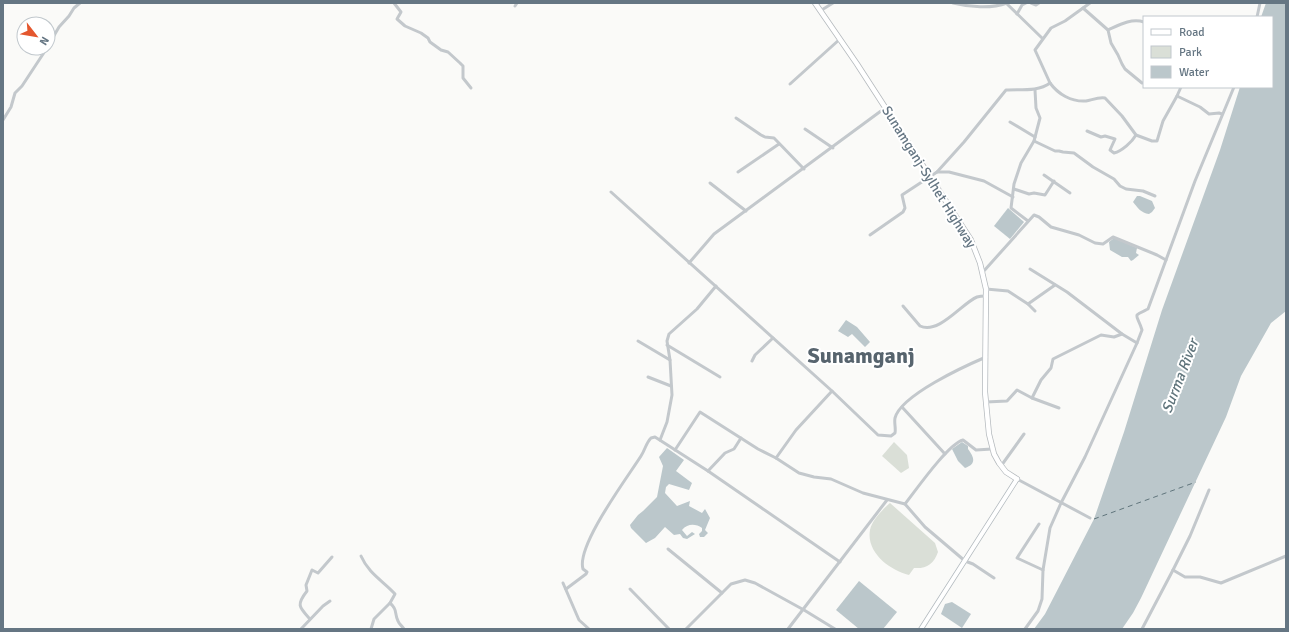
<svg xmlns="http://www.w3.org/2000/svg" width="1289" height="632" font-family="Signika,sans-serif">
  <rect width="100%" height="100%" fill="#fafaf8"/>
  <!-- green -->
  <g fill="#dadfd7">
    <polygon points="894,442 907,455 909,468 901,473 882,456"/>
    <path d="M890,503L935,543L938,552C934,564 926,569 914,568L909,575C889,570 866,552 870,530C872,520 883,509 890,503Z"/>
  </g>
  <!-- water -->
  <g fill="#bbc7cb">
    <polygon points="1266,3 1286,3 1286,311 1271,323 1241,376 1226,417 1141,598 1133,613 1122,629 1034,629 1045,614 1094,519 1124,432 1162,310 1220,150 1240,87 1272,87 1272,17 1261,17"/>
    <path d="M1137,196H1140L1152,201L1155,208L1152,212L1149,214C1141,213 1138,208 1133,202Z"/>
    <polygon points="1008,208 1024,222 1010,239 994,226"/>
    <polygon points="1114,238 1137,248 1136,253 1139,255 1133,260 1131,261 1128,257 1122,257 1110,250 1109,242"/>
    <polygon points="846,320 857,327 870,342 865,347 852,334 848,337 838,331"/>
    <path d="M962,442L968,446V449C974,457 977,464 965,468L958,461L952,449Z"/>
    <path d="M667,448L684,460L676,471L692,483L689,490L669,484L666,487L665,493L677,506L690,501L689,506L702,513L705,509L710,518L705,530L708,533L704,537H700L699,534L702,531V528C696,524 688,523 682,530L687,536L692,532L695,534L687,539L683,538L680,534L674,535L665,527L655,538L646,543L631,528L630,525L638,515L643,511L657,497L663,466L659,457Z"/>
    <polygon points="859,581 897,612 883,629 859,629 836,610"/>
    <polygon points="952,602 971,614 962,628 941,614 945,604"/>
  </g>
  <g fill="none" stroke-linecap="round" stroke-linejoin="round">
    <!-- ferry -->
    <polyline stroke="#60757c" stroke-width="1" stroke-dasharray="5 4" stroke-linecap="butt" points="1094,519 1196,482"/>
    <defs>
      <polyline id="secondary" points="921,629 1017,479"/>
      <polyline id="primary" points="815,3 857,64 971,240 980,263 986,289 985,392 989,434 994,454 999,463 1006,472 1017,479"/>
    </defs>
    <!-- secondary casing -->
    <use href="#secondary" stroke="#b3babf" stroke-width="5.5"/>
    <!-- primary casing -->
    <use href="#primary" stroke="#b5babe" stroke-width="6"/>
    <!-- minor -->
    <g stroke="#c3c8cc" stroke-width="3">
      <polyline points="394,3 401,12 397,19 405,26 421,33 428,38 430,42 441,50 448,52 460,63 463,66 463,78 471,88"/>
      <path d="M953,3C969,7 991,9 1007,3"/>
      <polyline points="1006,3 1042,38"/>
      <polyline points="1031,3 1036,5 1039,3"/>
      <path d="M1090,3L1065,21L1051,28L1035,50L1050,83C1058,94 1071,102 1086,101C1092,100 1098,97 1105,98L1122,116L1136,135L1152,141H1157L1163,121L1177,96"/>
      <polyline points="515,6 517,3"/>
      <polyline points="1083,8 1108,30 1111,43 1118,55 1122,64 1125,69 1142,83"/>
      <polyline points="820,11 833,3"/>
      <polyline points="1017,14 1022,5 1026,3"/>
      <polyline points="1257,17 1260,3"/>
      <path d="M1108,30C1119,25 1131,18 1144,22"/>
      <polyline points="48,46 59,27 69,16 74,8 80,3"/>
      <polyline points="790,84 840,39"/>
      <polyline points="1181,87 1177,96 1200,107 1209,114 1219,113 1222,114"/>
      <polyline points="736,118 761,135 765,137 774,138 804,169"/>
      <polyline points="3,120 11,107 15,93 22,86 47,48"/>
      <polyline points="1010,122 1035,137"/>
      <polyline points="805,129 833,148"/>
      <path d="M1087,131L1101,137L1105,136L1115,139L1110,150L1114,153C1122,151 1132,142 1136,135"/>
      <polyline points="1034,141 1055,151 1059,151 1063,152 1074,153 1093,167 1114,179 1120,186 1126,189 1143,191 1155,196"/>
      <polyline points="738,172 779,144"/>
      <path d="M937,172L964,142L1006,90C1020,89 1038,92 1050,83"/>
      <polyline points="1044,175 1070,193"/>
      <polyline points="710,183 746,211"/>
      <polyline points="1014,189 1029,194 1034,193 1045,195 1054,181"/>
      <path d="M611,192L832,391L878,435L891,436L895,433C896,428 894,423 895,418C901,395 965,366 986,357"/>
      <polyline points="1028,221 1011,208 1014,184 1021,163 1034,141 1040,118 1036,108 1035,90"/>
      <polyline points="870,235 903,212 905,208 902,195 937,172 949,172 984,181 1013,197"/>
      <polyline points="689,263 714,234 885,108"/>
      <polyline points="1030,269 1067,292 1122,334"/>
      <polyline points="983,272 1034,215 1039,217 1051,227 1079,235 1095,243 1103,244 1113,237 1157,255 1166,260"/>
      <polyline points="986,289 1008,291 1028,304 1035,311"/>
      <polyline points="1028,304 1055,285"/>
      <path d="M903,306L920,326C939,335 962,303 977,297C980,296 983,296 986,296"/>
      <polyline points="638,341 670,360"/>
      <polyline points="667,345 720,377"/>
      <polyline points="752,361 755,355 773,338"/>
      <polyline points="648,377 671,386"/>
      <polyline points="1032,398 1059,408"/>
      <polyline points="986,402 1007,401 1017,390 1032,398 1041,380 1051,368 1053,359 1101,335 1114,337 1122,334 1137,343"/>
      <polyline points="902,407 945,454"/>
      <polyline points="660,440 667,422 672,395 670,360 667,341 669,334 697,309 716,286"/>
      <polyline points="675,450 700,412 758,449 776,458 799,473 814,477 831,479 863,493 905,504 925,527 965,561 973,564 994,578"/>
      <polyline points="776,458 796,430 832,391"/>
      <polyline points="1001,466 1024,434"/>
      <polyline points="708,471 725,453 734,449 741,438"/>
      <polyline points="1017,479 1090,518"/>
      <polyline points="1209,490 1190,536 1173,570 1185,577 1200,577 1221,583 1286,556"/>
      <path d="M905,504C916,490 948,444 963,440L976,450L992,449"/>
      <polyline points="1039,524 1017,558 1043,570"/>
      <polyline points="668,549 722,593"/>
      <path d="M361,556C369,574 382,580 395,594L390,603C398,610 394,613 398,621C399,624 403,627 404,629"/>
      <polyline points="563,583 579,620 589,629"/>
      <path d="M566,589L586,574L587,572L583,569C576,546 627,478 641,456C645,450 646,443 651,438L655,437L708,471L840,562"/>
      <polyline points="630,589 669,629"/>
      <path d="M310,619C299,607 296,605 307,591L306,585L312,570L318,573L332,557"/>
      <polyline points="301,629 323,606 330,601"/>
      <polyline points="371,629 374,619 390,603"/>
      <polyline points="686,629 731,584 745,580 755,583 804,610 835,629"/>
      <polyline points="788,629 887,500"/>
      <path d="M1025,629L1038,611L1042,599L1043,570L1050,528L1061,503L1085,457L1137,343L1142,330C1137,313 1131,317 1148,309L1195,181L1234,87"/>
      <polyline points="1142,629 1173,570"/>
    </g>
    <!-- secondary -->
    <use href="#secondary" stroke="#fff" stroke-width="4"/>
    <!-- primary -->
    <use href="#primary" stroke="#fff" stroke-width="4.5"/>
  </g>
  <g text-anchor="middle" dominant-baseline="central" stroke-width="4" stroke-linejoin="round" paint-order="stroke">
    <!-- street labels -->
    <g font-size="14" fill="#657683" stroke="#fff">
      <text transform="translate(929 177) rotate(58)">Sunamganj-Sylhet Highway</text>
    </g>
    <!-- water labels -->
    <g font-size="15" font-style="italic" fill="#60757c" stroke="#fff">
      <text transform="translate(1180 376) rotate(-69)">Surma River</text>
    </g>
    <!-- town labels -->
    <g font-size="22" font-weight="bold" fill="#57646e" stroke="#fff">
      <text x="861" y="355">Sunamganj</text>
    </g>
  </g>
  <!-- border -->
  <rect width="1289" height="632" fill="none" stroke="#657683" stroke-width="8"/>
  <!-- legend -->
  <rect x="1143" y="16" width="130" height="72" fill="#ffffff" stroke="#c1c8cd"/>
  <rect x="1151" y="29" width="20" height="6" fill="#ffffff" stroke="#c1c8cd"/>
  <text x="1179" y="36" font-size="12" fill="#657683">Road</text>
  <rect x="1151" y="46" width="20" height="12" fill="#dadfd7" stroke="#c1c8cd"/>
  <text x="1179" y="56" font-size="12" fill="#657683">Park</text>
  <rect x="1151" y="66" width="20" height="12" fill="#bbc7cb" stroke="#c1c8cd"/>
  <text x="1179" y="76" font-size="12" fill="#657683">Water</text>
  <!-- north arrow -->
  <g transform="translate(36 36) rotate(121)"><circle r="19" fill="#ffffff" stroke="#c1c8cd"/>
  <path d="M0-3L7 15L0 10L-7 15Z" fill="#e4572e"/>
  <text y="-6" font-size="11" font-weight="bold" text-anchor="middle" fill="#657683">N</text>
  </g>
</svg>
